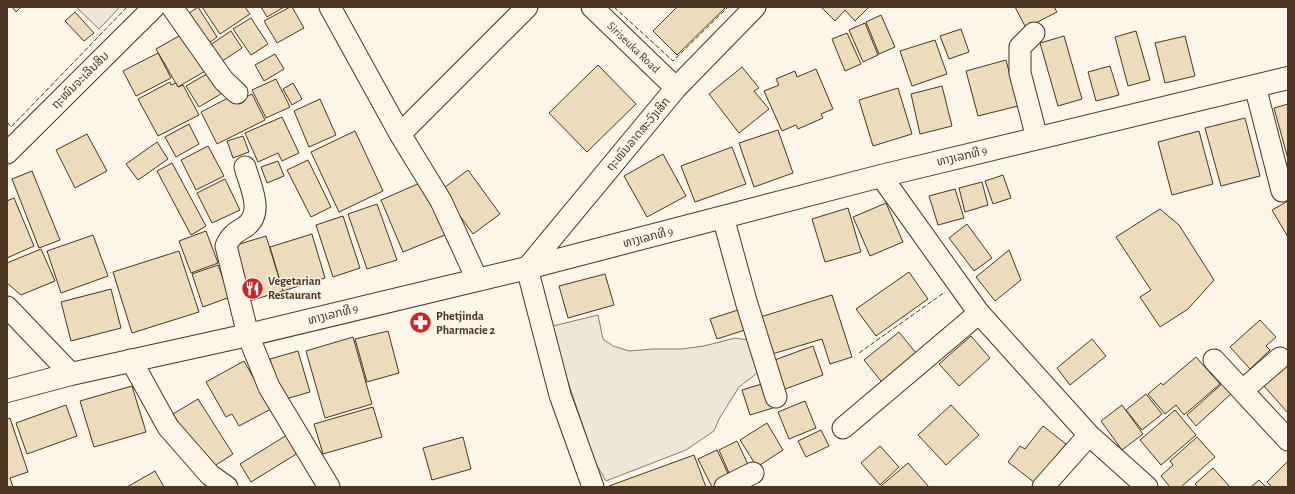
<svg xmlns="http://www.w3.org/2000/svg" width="1295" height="494" font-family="'Alegreya Sans','Noto Sans Lao',sans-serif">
  <rect width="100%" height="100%" fill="#fbf6e9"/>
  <!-- green -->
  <polygon fill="#ede6d9" stroke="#887966" points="598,315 603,339 613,346 629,351 653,349 681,349 704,346 735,338 748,340 760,371 739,387 719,419 714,431 686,450 606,481 595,462 565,373 553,326"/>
  <!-- parking -->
  <polygon fill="#ede7d9" stroke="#887966" points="76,7 120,7 99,29"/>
  <!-- building -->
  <g fill="#ecdcbc" stroke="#4a3520">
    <polygon points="12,7 21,7 16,12"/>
    <polygon points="198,7 217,37 205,46 185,16"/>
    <polygon points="202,7 245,7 250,14 220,34"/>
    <polygon points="261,7 284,7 267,17"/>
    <polygon points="290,7 292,7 304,28 277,43 264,21"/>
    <polygon points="677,7 726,7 677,55 653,31"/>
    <polygon points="821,7 869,7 855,21 845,10 835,21"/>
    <polygon points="1015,7 1054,7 1057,12 1026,28"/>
    <polygon points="75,12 94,33 84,41 65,21"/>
    <polygon points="881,15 895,47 879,54 866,22"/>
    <polygon points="251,18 268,44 251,55 233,29"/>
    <polygon points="865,23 878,55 863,62 849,30"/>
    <polygon points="961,29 969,52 949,59 940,36"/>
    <polygon points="231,31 242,48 221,62 210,45"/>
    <polygon points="1136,31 1150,80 1128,86 1115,37"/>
    <polygon points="186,32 207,70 178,87 156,49"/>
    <polygon points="847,33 861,64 845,71 832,39"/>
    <polygon points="1064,36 1082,99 1058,106 1040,43"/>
    <polygon points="1185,36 1195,76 1165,83 1155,43"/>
    <polygon points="935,40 947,74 912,86 900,51"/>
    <polygon points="158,53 171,78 136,96 123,71"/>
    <polygon points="275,54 284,69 264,81 255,65"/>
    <polygon points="1006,60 1018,106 978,116 966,71"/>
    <polygon points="598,65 636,104 587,152 549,113"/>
    <polygon points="1110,66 1119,95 1096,101 1088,72"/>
    <polygon points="742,67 759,88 754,91 769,109 739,133 709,94"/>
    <polygon points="816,69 833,109 821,114 823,118 798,129 796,125 782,131 764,91 779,85 776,79 795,71 797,77"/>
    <polygon points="212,71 224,92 199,107 186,86"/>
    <polygon points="276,79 290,107 266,118 252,90"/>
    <polygon points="170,82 171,85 176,83 178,87 183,85 199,115 158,136 138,99"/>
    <polygon points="293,83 302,99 292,105 283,89"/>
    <polygon points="942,86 952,126 920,134 911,94"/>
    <polygon points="898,88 912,134 873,146 859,100"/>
    <polygon points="252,94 265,120 217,144 201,112 230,97 234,103"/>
    <polygon points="320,99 336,135 309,147 294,111"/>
    <polygon points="1288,104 1288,159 1274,108"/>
    <polygon points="282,117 299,153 282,161 278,153 258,162 245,133"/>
    <polygon points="1245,118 1260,176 1221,186 1205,128"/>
    <polygon points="189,124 199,144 176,157 165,137"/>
    <polygon points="778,130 793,173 754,187 739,143"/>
    <polygon points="355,131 383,191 339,212 311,152"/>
    <polygon points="1199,131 1213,184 1172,195 1158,142"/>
    <polygon points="87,134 107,171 75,188 56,150"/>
    <polygon points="243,136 249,152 233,158 227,141"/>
    <polygon points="157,142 168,159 138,180 126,164"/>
    <polygon points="208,146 224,176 196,190 181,160"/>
    <polygon points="732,147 746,184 695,202 681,166"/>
    <polygon points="663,154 686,196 647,217 624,176"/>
    <polygon points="308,160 331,207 311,217 287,170"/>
    <polygon points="278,161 284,176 267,183 261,167"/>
    <polygon points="172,163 206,226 191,235 157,171"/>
    <polygon points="468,170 500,214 473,234 441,190"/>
    <polygon points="32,171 60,240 39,248 12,179"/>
    <polygon points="1003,175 1011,198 993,204 985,181"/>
    <polygon points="225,179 240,210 212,223 197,193"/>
    <polygon points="422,182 445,235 403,252 381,200"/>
    <polygon points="982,182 988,205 965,212 959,188"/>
    <polygon points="955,189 964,218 938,225 929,196"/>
    <polygon points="14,198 34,246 7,258 7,201"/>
    <polygon points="1288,201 1288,237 1272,210"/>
    <polygon points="886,203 903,242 870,256 853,217"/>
    <polygon points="377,204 397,260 367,269 348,214"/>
    <polygon points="848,208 861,252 825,262 812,219"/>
    <polygon points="1160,209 1179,225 1214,280 1188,309 1160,327 1140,297 1151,290 1116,237"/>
    <polygon points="343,216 360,268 333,277 316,225"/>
    <polygon points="967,224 992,258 974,271 949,238"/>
    <polygon points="206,231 218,263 191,273 179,241"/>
    <polygon points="312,234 325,278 283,291 270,247"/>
    <polygon points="93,235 108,276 61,293 47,251"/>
    <polygon points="266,236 283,291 249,301 233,246"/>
    <polygon points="41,249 55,281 21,295 7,283 7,263"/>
    <polygon points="1009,250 1021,280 995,301 976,277"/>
    <polygon points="179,251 199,312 132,333 113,272"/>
    <polygon points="218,265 230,297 203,307 192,274"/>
    <polygon points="909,272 928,299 876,336 856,309"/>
    <polygon points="605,274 614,305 568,318 559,286"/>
    <polygon points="111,289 121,328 71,341 61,302"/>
    <polygon points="832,295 852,357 830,364 822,339 769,355 757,318"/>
    <polygon points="741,309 748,329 717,339 710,319"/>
    <polygon points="1260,320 1276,337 1266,346 1270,350 1250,369 1230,347"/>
    <polygon points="388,331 399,373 367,382 355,339"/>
    <polygon points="899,332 920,358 885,386 864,360"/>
    <polygon points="971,336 990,358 959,386 939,364"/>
    <polygon points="353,337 372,404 325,418 306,351"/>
    <polygon points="1092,339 1106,356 1070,385 1057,368"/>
    <polygon points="813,346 823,375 780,391 769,362"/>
    <polygon points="298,351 310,392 282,400 270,359"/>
    <polygon points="1196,357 1220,384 1184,415 1176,405 1165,414 1148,394 1161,383 1163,385"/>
    <polygon points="244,361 271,409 239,426 232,414 226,417 206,382"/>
    <polygon points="1288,364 1288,413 1263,385"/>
    <polygon points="1224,382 1233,392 1196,426 1187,415"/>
    <polygon points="765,383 773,408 750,415 742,390"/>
    <polygon points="132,386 146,432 94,447 80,401"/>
    <polygon points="1146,394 1162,414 1142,430 1126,410"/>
    <polygon points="198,399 233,454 208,470 173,414"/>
    <polygon points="805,401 816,428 789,439 778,412"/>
    <polygon points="66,405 77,436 27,454 16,423"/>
    <polygon points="951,405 979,435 946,465 918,435"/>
    <polygon points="1122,405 1143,434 1122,450 1101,421"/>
    <polygon points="373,407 382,437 323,454 314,424"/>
    <polygon points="1175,410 1196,435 1161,465 1140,440"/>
    <polygon points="10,418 28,472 10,478 13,487 7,487 7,419"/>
    <polygon points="767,423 783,450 757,467 740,440"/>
    <polygon points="1043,426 1066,444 1035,483 1008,462 1020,446 1025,449"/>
    <polygon points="821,430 829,446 806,457 798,441"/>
    <polygon points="287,435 298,453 251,482 240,464"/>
    <polygon points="463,437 471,469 432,480 423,448"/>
    <polygon points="1197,437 1215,457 1181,487 1170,487 1161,476 1173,465 1170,461"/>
    <polygon points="737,441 751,471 732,480 719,450"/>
    <polygon points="880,446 899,467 880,485 861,463"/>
    <polygon points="717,450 731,480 716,487 712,487 698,459"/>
    <polygon points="694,455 706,487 609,487 609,486"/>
    <polygon points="1288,461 1288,487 1272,487 1267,482"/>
    <polygon points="908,463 929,487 882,487 881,486"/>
    <polygon points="1213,468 1230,487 1198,487 1195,484"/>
    <polygon points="155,471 164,487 127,487"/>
    <polygon points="1259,480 1266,487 1251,487"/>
  </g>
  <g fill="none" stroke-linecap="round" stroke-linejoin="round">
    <defs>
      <g id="minor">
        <polyline points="172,7 224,81 237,93"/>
        <polyline points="330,7 400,134 441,201 477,279"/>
        <path id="s1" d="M592,7L676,88"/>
        <polyline points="1034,33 1020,47 1020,73 1037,138"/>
        <polyline points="1255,86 1282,191"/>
        <polyline points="400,134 527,7"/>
        <polyline points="7,153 154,7"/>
        <path d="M245,167C250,186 265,213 245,227C236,232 230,236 226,246L248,335L269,387L329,487"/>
        <polyline points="881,176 979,313 1089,435 1147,487"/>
        <polyline points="723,217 746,301 776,397"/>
        <polyline points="7,307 71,374"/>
        <polyline points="131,360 168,427 210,475 227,487"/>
        <polyline points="1214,360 1288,440"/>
        <polyline points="1243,390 1280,358"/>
        <polyline points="843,428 979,313"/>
        <polyline points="593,487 560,395 527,268 676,88 755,7"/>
        <polyline points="725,487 753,473"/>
        <polyline points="1043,487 1089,435"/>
      </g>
      <polyline id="major" points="7,391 71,374 248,335 527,268 881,176 1288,78"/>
    </defs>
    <!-- minor casing -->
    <use href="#minor" stroke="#4a3520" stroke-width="23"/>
    <!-- major casing -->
    <use href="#major" stroke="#4a3520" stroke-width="24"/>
    <!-- minor -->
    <use href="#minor" stroke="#fbf6e9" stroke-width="21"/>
    <!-- major -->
    <use href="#major" stroke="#fbf6e9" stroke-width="22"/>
    <!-- fence -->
    <g stroke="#4a3520" stroke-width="1" stroke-dasharray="5 2" stroke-linecap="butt">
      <polyline points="614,7 673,61 728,7"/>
      <polyline points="7,122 11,127 127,7"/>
      <polyline points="859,353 945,292"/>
    </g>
  </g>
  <!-- icons -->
  <defs>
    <symbol id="restaurant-disc" viewBox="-11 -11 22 22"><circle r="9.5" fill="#c62828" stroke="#fbf6e9"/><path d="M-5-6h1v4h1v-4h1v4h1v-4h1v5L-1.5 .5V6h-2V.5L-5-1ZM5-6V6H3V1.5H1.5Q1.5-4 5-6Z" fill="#fff"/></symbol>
    <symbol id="pharmacy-disc" viewBox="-11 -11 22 22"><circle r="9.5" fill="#c62828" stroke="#fbf6e9"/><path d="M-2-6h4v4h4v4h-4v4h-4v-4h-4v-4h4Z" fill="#fff"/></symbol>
  </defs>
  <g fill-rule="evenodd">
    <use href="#restaurant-disc" x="240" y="276" width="25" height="25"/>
    <use href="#pharmacy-disc" x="408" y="310" width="25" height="25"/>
  </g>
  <g text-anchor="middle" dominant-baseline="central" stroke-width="3" stroke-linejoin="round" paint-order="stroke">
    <!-- street labels -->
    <g font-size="12" fill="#4a3520" stroke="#fbf6e9">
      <text stroke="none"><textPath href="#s1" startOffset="58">Siriseuka Road</textPath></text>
      <text transform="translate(80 80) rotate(-45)">ຖະໜົນຈະເລີນສິນ</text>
      <text transform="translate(638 134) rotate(-50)">ຖະໜົນລາດສະວົງເສິກ</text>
      <text transform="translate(962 156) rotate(-13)">ທາງເລກທີ 9</text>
      <text transform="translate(648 237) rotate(-14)">ທາງເລກທີ 9</text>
      <text transform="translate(333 314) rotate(-14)">ທາງເລກທີ 9</text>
    </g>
    <!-- poi labels -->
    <g font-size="12" font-weight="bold" fill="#4a3520" stroke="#fbf6e9" text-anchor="start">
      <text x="268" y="281">Vegetarian<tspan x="268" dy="14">Restaurant</tspan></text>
      <text x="436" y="316">Phetjinda<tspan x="436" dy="14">Pharmacie 2</tspan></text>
    </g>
  </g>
  <!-- border -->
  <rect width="1295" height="494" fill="none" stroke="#4a3520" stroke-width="16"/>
</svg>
